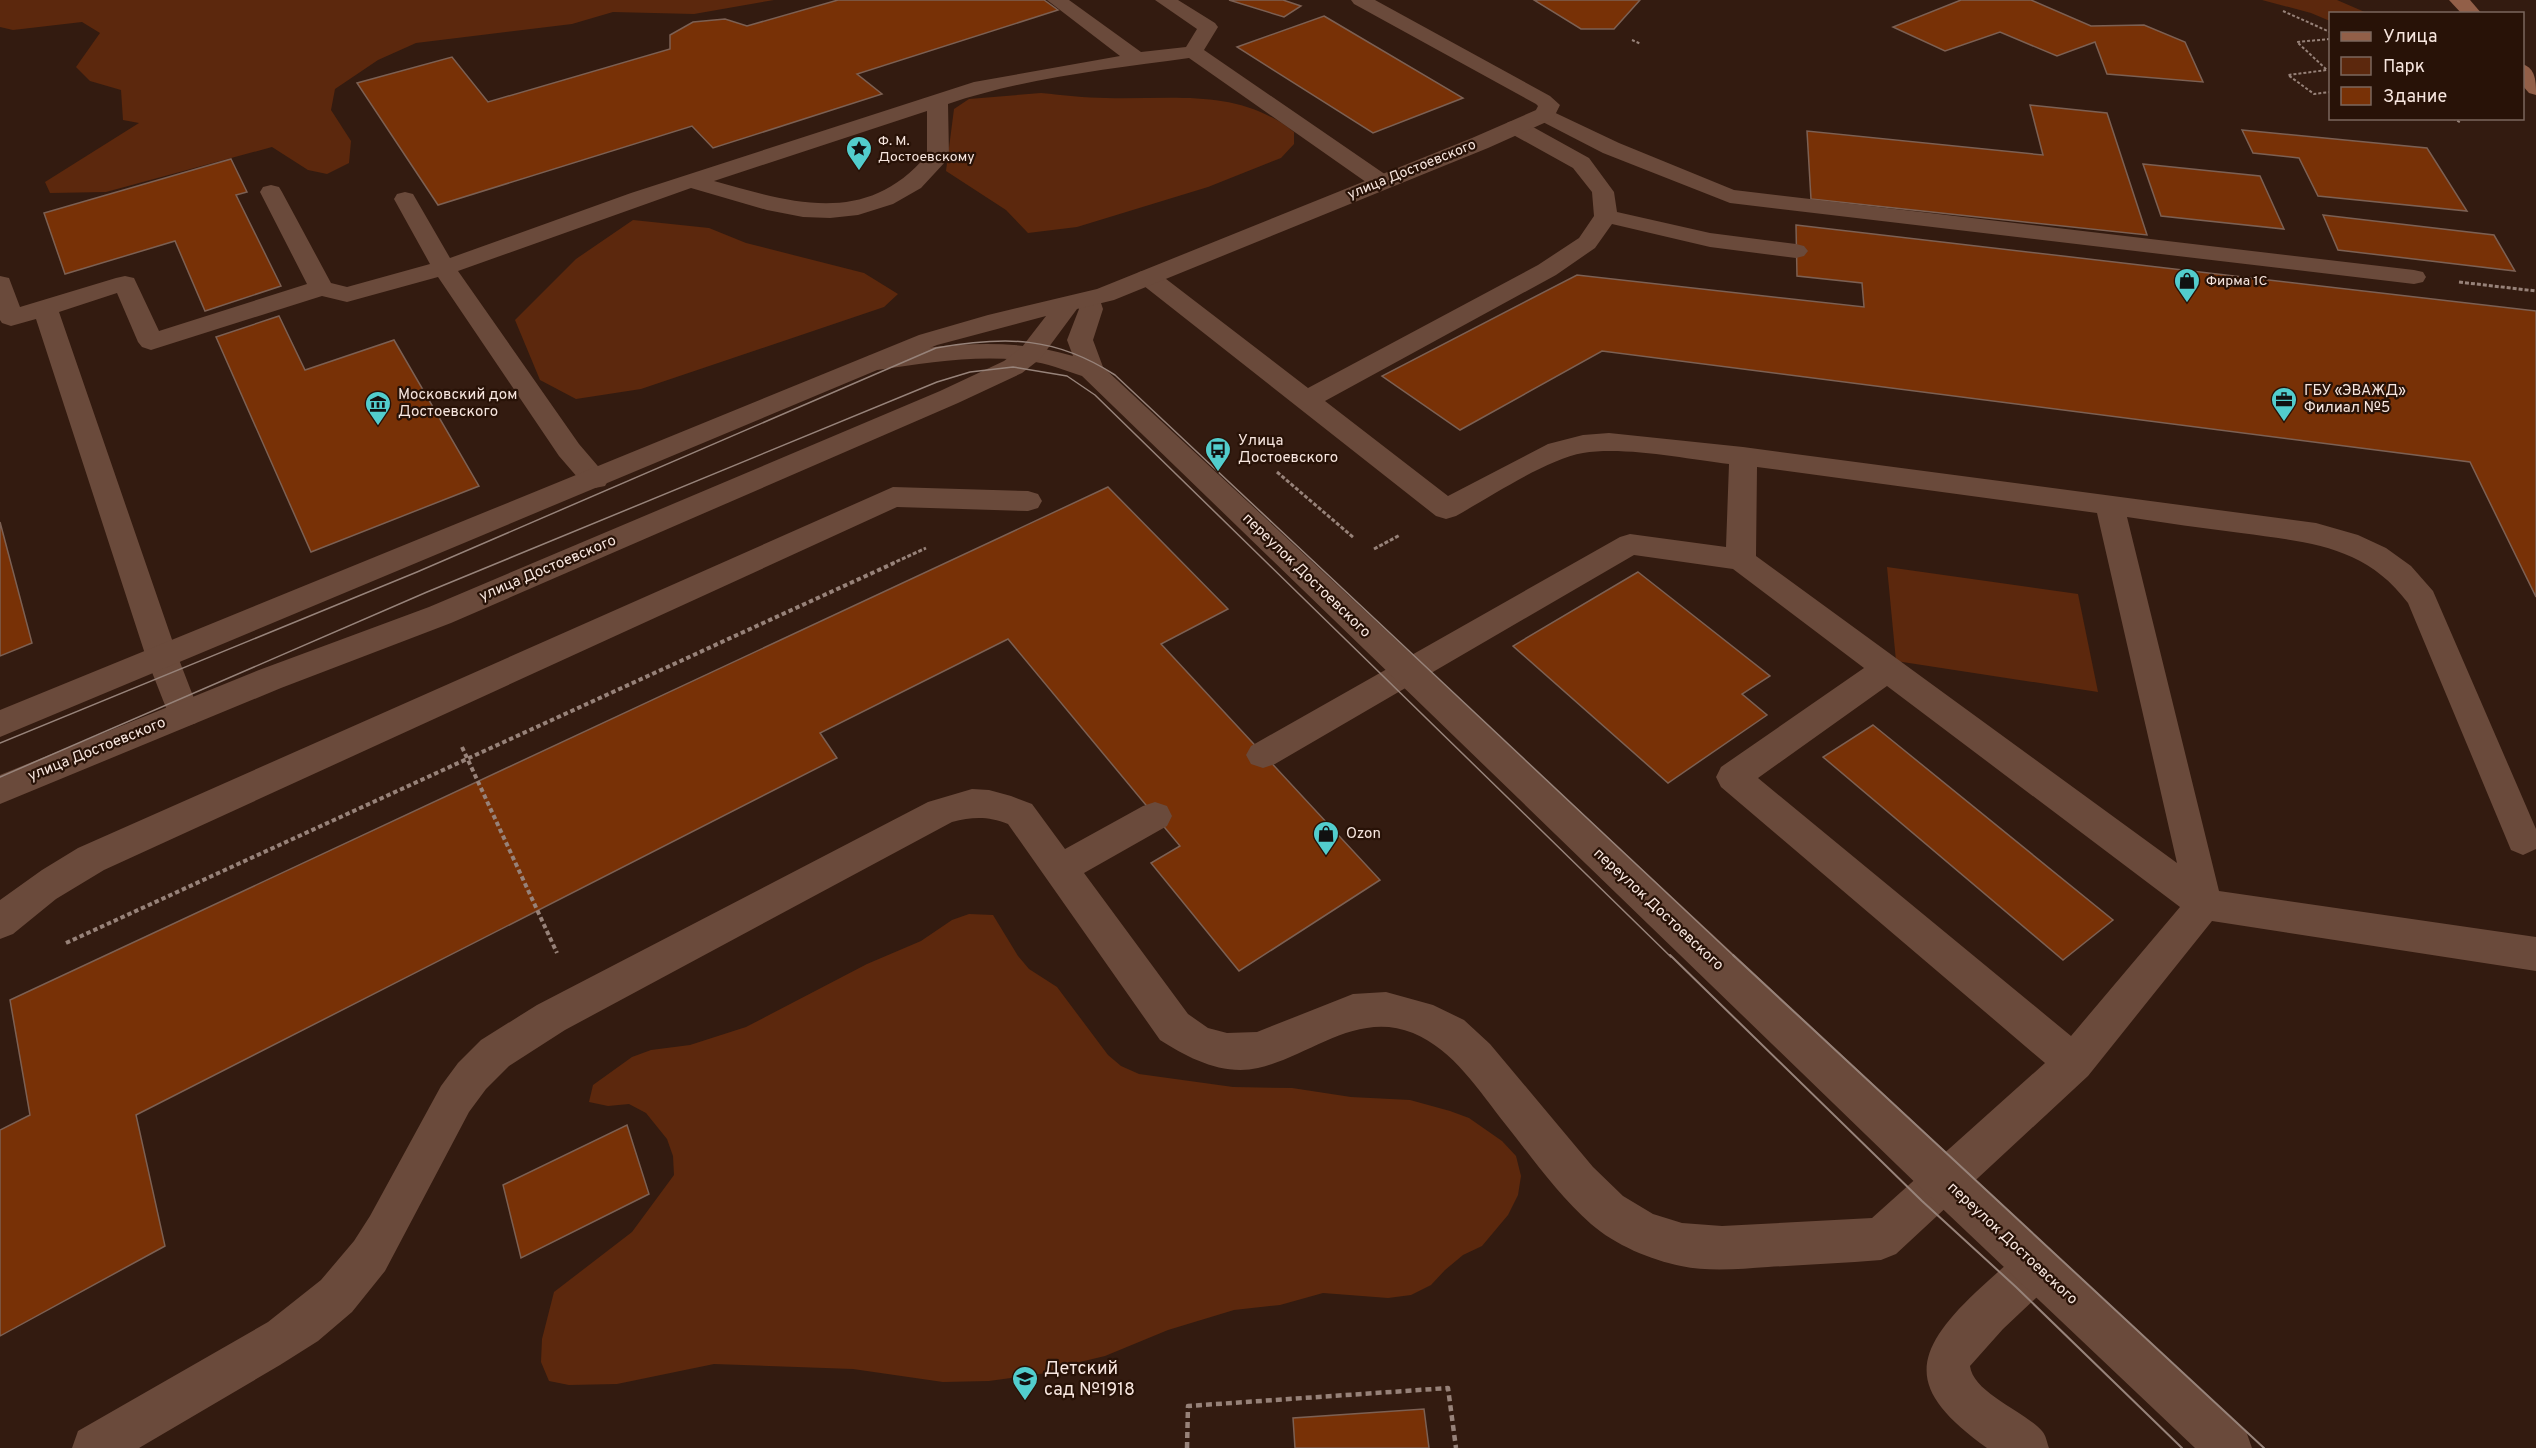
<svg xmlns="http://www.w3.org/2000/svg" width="2536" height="1448" font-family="Overpass,sans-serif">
  <rect width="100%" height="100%" fill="#331b10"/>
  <!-- green -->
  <g fill="#5c280d">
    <polygon points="0,0 774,0 694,14 613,12 572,24 416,43 378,60 335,89 331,110 351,141 349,163 327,174 308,170 272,147 106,192 50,193 45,182 139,123 123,120 121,90 90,81 76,67 100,33 82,22 13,30 0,27"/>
    <polygon points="2262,0 2337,0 2367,13 2330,14 2330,21 2311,13"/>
    <path d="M1041,93C1063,95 1085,98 1106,98C1172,100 1238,87 1294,132V144L1281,158L1208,187L1077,227L1028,233L1006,210L946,171L954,109L969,99Z"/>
    <polygon points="633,220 709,228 746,243 864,273 898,294 884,307 641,389 576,399 540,380 515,320 576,259"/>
    <polygon points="1887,567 2078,594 2098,692 1896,661"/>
    <polygon points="969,914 993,915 1018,956 1029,969 1057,987 1108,1055 1121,1066 1139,1074 1233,1087 1292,1088 1351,1097 1410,1100 1450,1111 1469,1118 1502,1141 1516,1156 1521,1176 1518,1195 1508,1215 1482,1246 1463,1255 1445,1270 1431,1285 1411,1295 1388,1298 1323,1293 1280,1305 1234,1310 1168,1330 1105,1356 1080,1362 1060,1371 989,1381 943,1382 853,1369 714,1364 617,1384 569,1385 549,1381 541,1362 542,1339 554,1292 632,1232 674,1175 673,1156 667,1139 646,1113 629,1104 608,1106 589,1102 593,1085 632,1057 651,1050 690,1045 746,1027 867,964 921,941 952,920"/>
  </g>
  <!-- building -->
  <g fill="#783106" stroke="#7c6053" stroke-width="1.5">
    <polygon points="838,0 1044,0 1058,10 857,74 882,94 713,148 692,126 438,205 357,83 452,57 488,102 670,49 670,35 693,22 725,19 747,26"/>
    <polygon points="1229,0 1283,0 1301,6 1284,17"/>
    <polygon points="1534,0 1640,0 1614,29 1581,29"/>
    <polygon points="1961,0 2031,0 2091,26 2144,25 2185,42 2203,82 2107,74 2095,42 2057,56 2000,32 1945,51 1893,27"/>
    <polygon points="1324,16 1463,98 1373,133 1237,47"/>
    <polygon points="2030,105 2107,113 2147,235 1811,199 1807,131 2043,155"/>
    <polygon points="2242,130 2427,148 2467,211 2318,196 2299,158 2253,153"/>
    <polygon points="231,159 247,192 236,195 281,286 205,311 175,241 65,274 44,213"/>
    <polygon points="2143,164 2260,176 2284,229 2161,216"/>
    <polygon points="2323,215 2494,235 2515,271 2338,250"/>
    <polygon points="1796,225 2536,311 2536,597 2470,462 1602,351 1460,430 1382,376 1577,275 1864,307 1862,283 1797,276"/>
    <polygon points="279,316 305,370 394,340 479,486 311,552 216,337"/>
    <polygon points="1108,487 1228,609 1161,644 1380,880 1239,971 1151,863 1180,846 1008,639 820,733 837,758 136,1115 165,1246 0,1336 0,1130 30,1115 10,1000"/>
    <polygon points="0,522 32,643 0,656"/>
    <polygon points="1638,572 1770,676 1742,694 1767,715 1668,783 1513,646"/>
    <polygon points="1873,725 2113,920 2063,960 1823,757"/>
    <polygon points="627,1125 649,1194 521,1258 503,1185"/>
    <polygon points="1424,1409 1429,1448 1295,1448 1293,1418"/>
  </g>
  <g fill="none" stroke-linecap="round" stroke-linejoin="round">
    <!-- path-far3 -->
    <g stroke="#978279" stroke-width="2" stroke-dasharray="3 2" stroke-linecap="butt">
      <polyline points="2283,11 2330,32"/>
      <polyline points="2330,39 2297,42 2327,70 2288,75 2314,94 2330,92"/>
      <polyline points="1632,40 1641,44"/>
      <polyline points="2453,118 2461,123"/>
    </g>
    <!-- path-far2 -->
    <g stroke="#978279" stroke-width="3" stroke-dasharray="4 2" stroke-linecap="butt">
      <polyline points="2459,282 2536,291"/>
      <polyline points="1277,472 1354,538"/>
      <polyline points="1374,549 1400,535"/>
      <polyline points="891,564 926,548"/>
    </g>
    <!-- path-far1 -->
    <g stroke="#978279" stroke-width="4" stroke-dasharray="4.5 3" stroke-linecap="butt">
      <polyline points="462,747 557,953"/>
      <polyline points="66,943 894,563"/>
    </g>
    <!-- path -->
    <polyline stroke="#978279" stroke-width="4.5" stroke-dasharray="6 4" stroke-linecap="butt" points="1187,1448 1188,1406 1448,1388 1456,1448"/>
    <!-- service -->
    <g fill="#6a4a3b" fill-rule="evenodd">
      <path d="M1047,0H1069L1141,52L1186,47L1197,29L1155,0H1178L1215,23L1218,27L1204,50L1389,177L1392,182L1389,187L1381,189L1373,187L1189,58C1109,69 1025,78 948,104L949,156L946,161L921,188L893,204L858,215L830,218L803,217L767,210L691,188L458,271L579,444L609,479L605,486L595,488L585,486L559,456L438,277L347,302L322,296L151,350L142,347L138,342L117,293L59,312L178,657L200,714L196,723L184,727L172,723L146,657L36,319L11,326L2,323L0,320V276L9,278L20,307L116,278L125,276L134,278L159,331L307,284L260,192L263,187L271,185L279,187L282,192L331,283L347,287L430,264L394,199L397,194L405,192L413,194L450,258L631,193L974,82L1120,56ZM927,111V155C866,227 793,203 714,181Z"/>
      <polygon points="1545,108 1619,143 1734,190 2414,270 2423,272 2426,277 2423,282 2414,284 1730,203 1603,153 1537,119 1534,114 1537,109"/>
      <path d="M1516,121L1524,122L1589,158L1614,192L1617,212L1710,233L1796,244L1804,246L1808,251L1804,256L1796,258L1710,247L1612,224L1595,248L1556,275L1325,401L1448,496L1548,444L1583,435L1609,433L1743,447L2316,523L2358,535L2386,548L2411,566L2433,591L2536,829V849L2523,855L2511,850L2408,603C2365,545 2307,542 2241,533C2203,528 2165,523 2127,517L2219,891L2536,937V971L2212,921L2088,1076L1896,1254L1881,1260C1843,1263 1805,1265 1768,1267C1740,1269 1709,1272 1681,1266C1651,1260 1615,1245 1591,1224C1558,1195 1533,1159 1506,1125C1479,1091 1454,1050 1413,1033C1357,1010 1310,1056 1258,1068C1223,1076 1188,1058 1160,1040L1008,824C988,816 972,817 952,822L565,1030L509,1066L486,1089L469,1112L385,1271L352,1312L318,1341L280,1365L139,1448H72L78,1431L268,1322L321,1280L354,1241L370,1216L441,1086L458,1063L481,1040L537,1005L928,802L972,789L989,790L1011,796L1032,804L1065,849L1143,806L1155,802L1167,806L1172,816L1167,826L1084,873L1188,1014L1208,1028L1227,1033L1257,1032L1353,994L1386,992L1433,1005L1464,1020L1490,1044L1593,1167L1623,1196L1653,1214L1682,1223L1722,1226L1872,1218L2045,1063L1721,787L1716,777L1721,767L1864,668L1733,569L1634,555L1275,764L1263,768L1251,764L1246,755L1251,746L1620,537L1630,534L1726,547L1729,464C1687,459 1624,446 1583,453C1547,459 1490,497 1456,516L1446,519L1436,516L1139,282L1136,277L1139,272L1148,270L1157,272L1308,388L1538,265L1579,238L1594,216L1592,192L1573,168L1508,132L1505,127L1508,122ZM1757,467L2097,513L2177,863L1756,556ZM1887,686L2180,907L2071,1036L1758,778Z"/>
      <polygon points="893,487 1028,491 1038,494 1042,501 1038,508 1028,511 897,507 104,870 56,899 13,934 0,939 0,900 42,870 78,848"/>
      <path d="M2038,1245L2053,1252L2060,1267L2053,1282L2003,1329L1970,1366C1973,1393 2026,1412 2042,1431C2046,1435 2047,1443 2049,1448H1987C1911,1393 1906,1358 1976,1292C1995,1275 2014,1255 2038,1245Z"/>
    </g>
    <!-- minor -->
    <path fill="#6a4a3b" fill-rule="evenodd" d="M1089,292L1098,294L1103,309L1093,340L1103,367L2246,1431L2252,1448H2195L1929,1196L1082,376C1064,370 1047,363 1028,361C978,354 927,363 877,370L868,368L864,362L868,356L877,354C943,345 1008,336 1073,356L1067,340L1079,309L1077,299L1080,294Z"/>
    <!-- tertiary -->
    <polygon fill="#6a4a3b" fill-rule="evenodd" points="1351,0 1375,0 1550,96 1560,105 1553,119 1488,148 1114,300 1077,309 1040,359 1022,373 958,403 451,623 281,688 0,804 0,775 259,670 429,607 940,391 1004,361 1022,347 1046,316 937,345 0,737 0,710 919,335 988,315 1097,289 1472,138 1536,110 1538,106 1536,104 1354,4"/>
    <!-- secondary -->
    <g fill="#925f48" fill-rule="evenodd">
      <polygon points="2449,0 2470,0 2482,14 2462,14"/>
      <path d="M2522,64C2536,68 2536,82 2536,95L2529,93L2522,85Z"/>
    </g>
    <!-- tram-far1 -->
    <g stroke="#97837a" stroke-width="1.5">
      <path d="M0,743L417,572L936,348C1005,336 1055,336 1115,375L1735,957"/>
      <polyline points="0,777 427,592 937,382 970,372 1013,367 1067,376 1095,395 1671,957"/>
    </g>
    <!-- tram -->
    <g stroke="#97837a" stroke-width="2">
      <polyline points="1670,955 1922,1201 2016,1287 2182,1448"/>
      <polyline points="1733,955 2264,1448"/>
    </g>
  </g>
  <!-- icons -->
  <defs>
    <symbol id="sight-pin" viewBox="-11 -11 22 30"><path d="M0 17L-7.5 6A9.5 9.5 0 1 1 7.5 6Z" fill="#52cdcd" stroke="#281207"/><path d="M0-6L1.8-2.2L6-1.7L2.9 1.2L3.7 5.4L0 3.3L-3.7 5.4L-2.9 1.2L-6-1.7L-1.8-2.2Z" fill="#111"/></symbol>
    <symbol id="shop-pin" viewBox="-11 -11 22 30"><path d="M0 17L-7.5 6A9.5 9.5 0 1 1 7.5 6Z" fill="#52cdcd" stroke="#281207"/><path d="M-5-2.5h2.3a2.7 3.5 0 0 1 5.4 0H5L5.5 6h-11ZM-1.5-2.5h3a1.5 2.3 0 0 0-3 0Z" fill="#111"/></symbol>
    <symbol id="office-pin" viewBox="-11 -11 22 30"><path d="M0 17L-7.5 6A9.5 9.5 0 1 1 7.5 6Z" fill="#52cdcd" stroke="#281207"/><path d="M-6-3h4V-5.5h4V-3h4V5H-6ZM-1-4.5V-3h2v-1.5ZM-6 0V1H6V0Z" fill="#111"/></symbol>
    <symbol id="museum-pin" viewBox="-11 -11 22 30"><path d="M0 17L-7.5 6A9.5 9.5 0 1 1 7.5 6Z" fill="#52cdcd" stroke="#281207"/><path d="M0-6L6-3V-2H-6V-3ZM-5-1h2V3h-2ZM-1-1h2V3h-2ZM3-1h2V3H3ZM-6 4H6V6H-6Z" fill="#111"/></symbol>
    <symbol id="bus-pin" viewBox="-11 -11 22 30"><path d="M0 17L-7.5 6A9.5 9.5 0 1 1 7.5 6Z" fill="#52cdcd" stroke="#281207"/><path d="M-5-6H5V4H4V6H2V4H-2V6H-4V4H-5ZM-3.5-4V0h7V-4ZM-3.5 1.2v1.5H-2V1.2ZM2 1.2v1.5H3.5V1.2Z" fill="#111"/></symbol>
    <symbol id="school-pin" viewBox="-11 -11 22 30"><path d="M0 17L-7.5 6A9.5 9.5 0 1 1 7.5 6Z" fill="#52cdcd" stroke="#281207"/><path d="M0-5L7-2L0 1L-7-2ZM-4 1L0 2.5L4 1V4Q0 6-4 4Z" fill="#111"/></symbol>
  </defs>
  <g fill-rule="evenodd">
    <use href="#sight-pin" x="844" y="134" width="30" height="40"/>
    <use href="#shop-pin" x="2172" y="266" width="30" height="40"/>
    <use href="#office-pin" x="2269" y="385" width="30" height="40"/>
    <use href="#museum-pin" x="363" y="389" width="30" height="40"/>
    <use href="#bus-pin" x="1203" y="435" width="30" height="40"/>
    <use href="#shop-pin" x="1311" y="819" width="30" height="40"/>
    <use href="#school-pin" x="1010" y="1364" width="30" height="40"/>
  </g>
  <g text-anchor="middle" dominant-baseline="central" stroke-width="4.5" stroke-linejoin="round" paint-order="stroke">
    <!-- far-poi labels -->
    <g font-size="14" fill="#f7e6df" stroke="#281207" text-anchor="start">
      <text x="878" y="141">Ф. М.<tspan x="878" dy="16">Достоевскому</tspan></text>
      <text x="2206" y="281">Фирма 1С</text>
    </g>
    <!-- far-street labels -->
    <g font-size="14" fill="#f7e6df" stroke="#281207">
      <text transform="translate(1412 170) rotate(-22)">улица Достоевского</text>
    </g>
    <!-- poi labels -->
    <g font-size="15" fill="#f7e6df" stroke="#281207" text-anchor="start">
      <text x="2304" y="391">ГБУ «ЭВАЖД»<tspan x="2304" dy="17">Филиал №5</tspan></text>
      <text x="398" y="395">Московский дом<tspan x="398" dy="17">Достоевского</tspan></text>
      <text x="1238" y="441">Улица<tspan x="1238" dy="17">Достоевского</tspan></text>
      <text x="1346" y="834">Ozon</text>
    </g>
    <!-- street labels -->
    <g font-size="15" fill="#f7e6df" stroke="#281207">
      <text transform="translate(548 569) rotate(-23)">улица Достоевского</text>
      <text transform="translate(1306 576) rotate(44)">переулок Достоевского</text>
      <text transform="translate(97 750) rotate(-22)">улица Достоевского</text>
      <text transform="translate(1658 910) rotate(43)">переулок Достоевского</text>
      <text transform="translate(2012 1244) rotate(43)">переулок Достоевского</text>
    </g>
    <!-- near-poi labels -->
    <g font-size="18" fill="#f7e6df" stroke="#281207" text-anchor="start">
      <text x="1044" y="1369">Детский<tspan x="1044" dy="21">сад №1918</tspan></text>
    </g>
  </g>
  <!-- legend -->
  <rect x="2329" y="12" width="195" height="108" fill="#281207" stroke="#7b675d" stroke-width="1.5"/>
  <rect x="2341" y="32" width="30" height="9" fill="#925f48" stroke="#7b675d" stroke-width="1.5"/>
  <text x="2383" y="42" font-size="18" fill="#f7e6df">Улица</text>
  <rect x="2341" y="57" width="30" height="18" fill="#5c280d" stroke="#7b675d" stroke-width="1.5"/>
  <text x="2383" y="72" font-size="18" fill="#f7e6df">Парк</text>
  <rect x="2341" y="87" width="30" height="18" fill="#783106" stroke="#7b675d" stroke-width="1.5"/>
  <text x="2383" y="102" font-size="18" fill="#f7e6df">Здание</text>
</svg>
